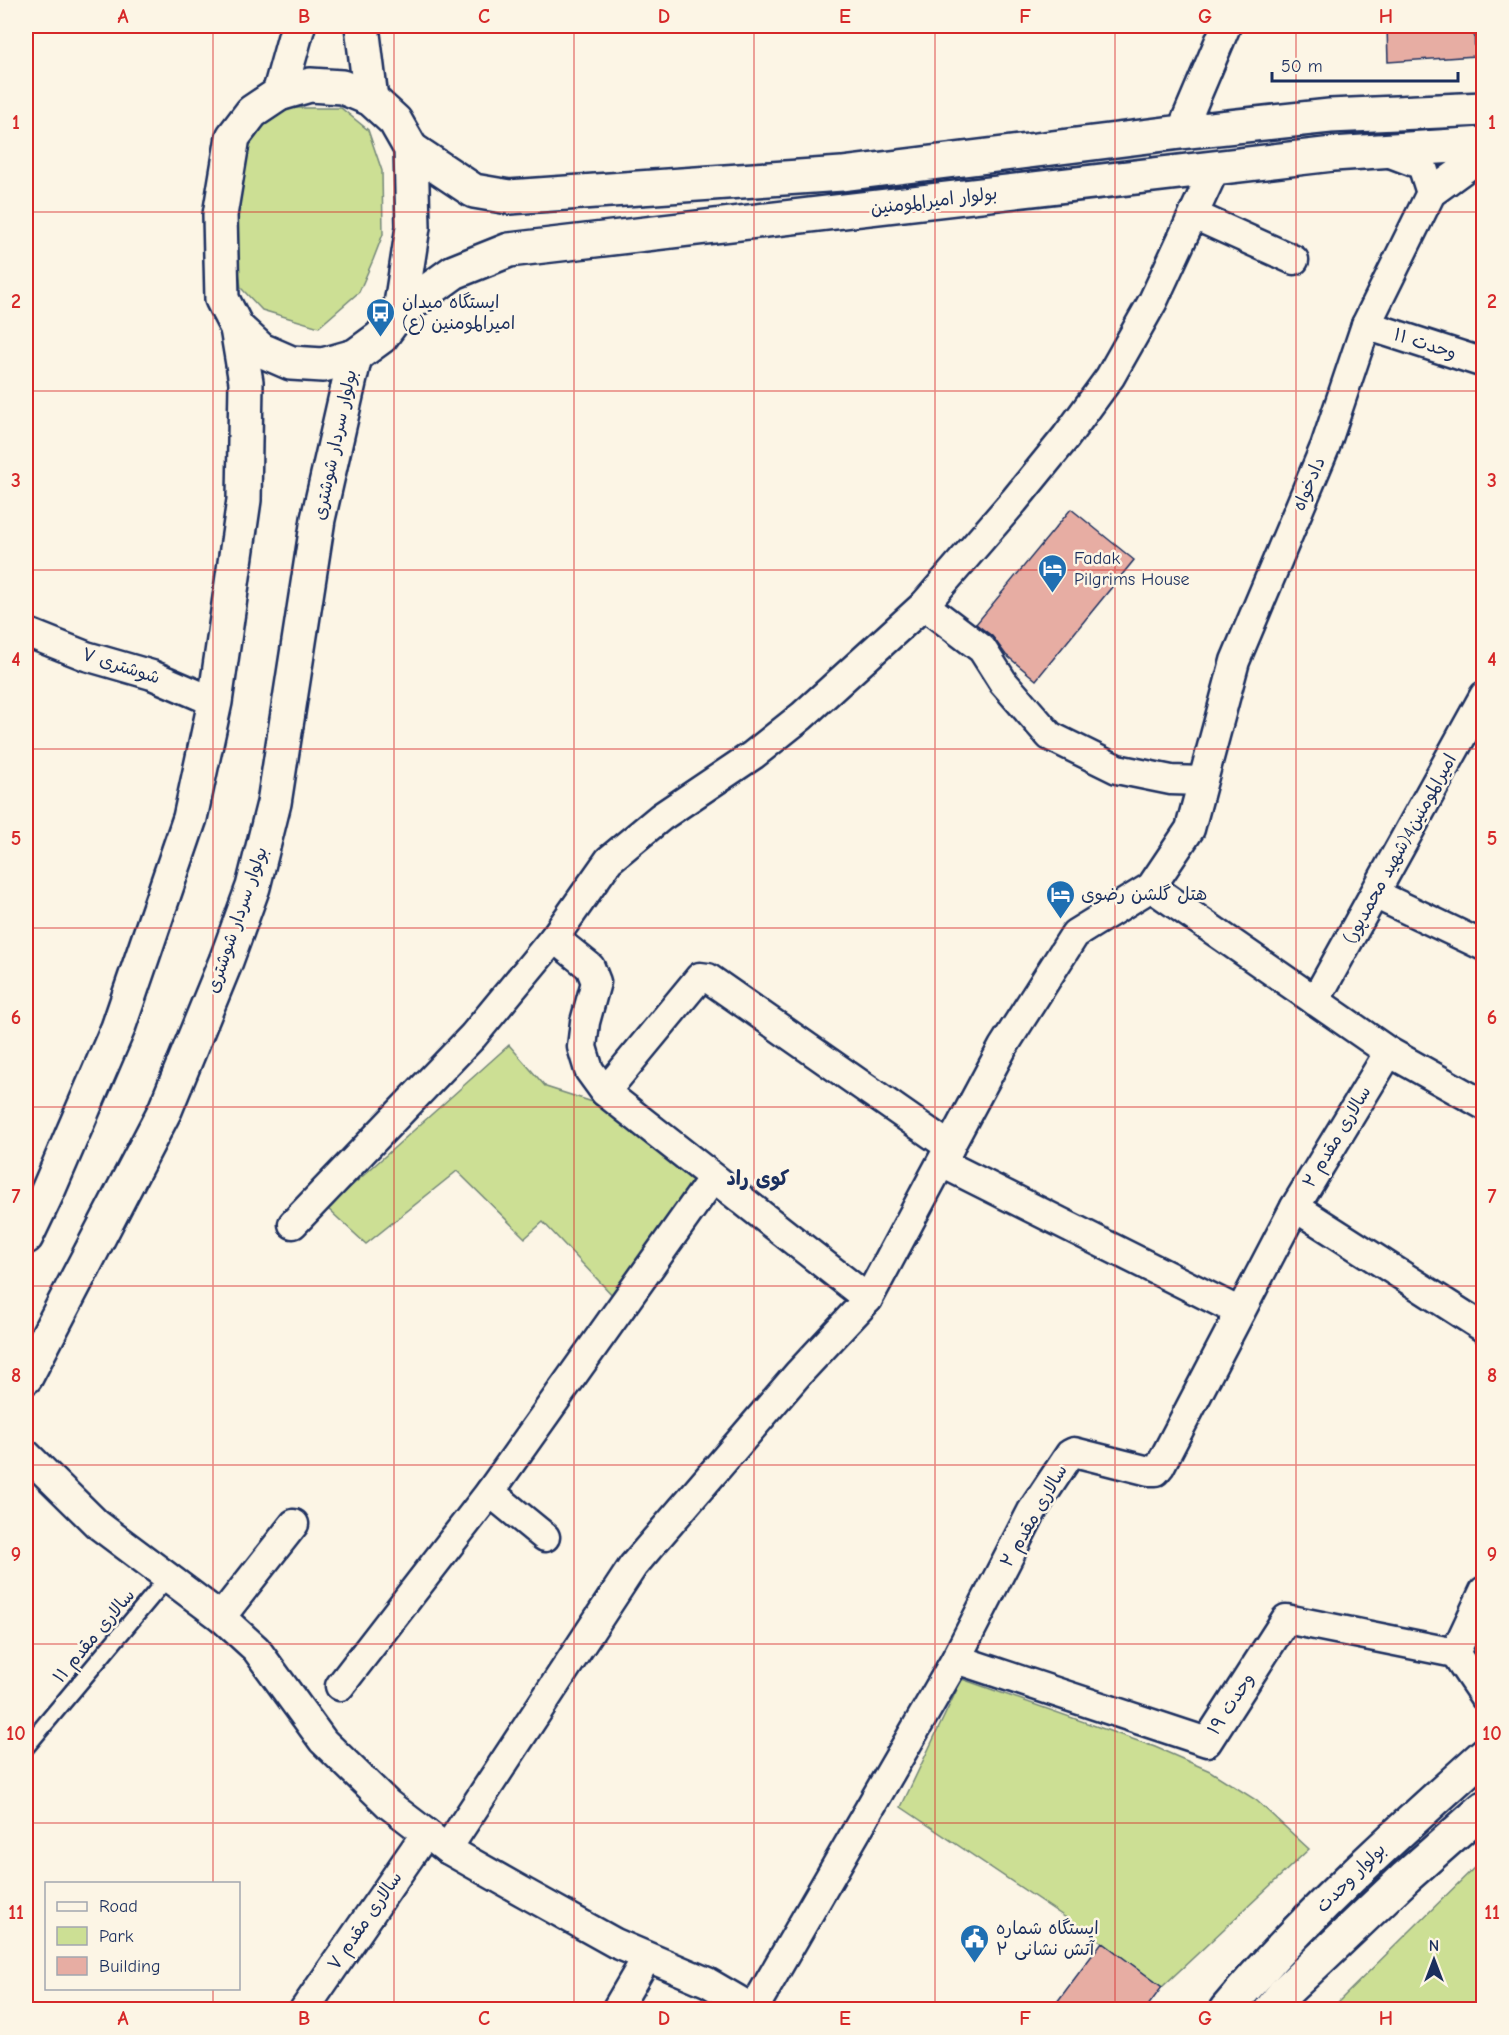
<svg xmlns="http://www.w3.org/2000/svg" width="1509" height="2035" font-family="'Comic Neue','Playpen Sans Arabic',sans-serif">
  <rect width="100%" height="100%" fill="#fcf5e5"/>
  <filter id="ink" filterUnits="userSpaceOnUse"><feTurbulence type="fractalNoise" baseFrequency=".0167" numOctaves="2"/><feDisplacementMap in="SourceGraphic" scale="12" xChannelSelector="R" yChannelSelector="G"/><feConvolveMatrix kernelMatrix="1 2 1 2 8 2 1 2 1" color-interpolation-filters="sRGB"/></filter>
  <g filter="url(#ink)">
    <!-- green -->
    <g fill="#ccdf94" stroke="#748779" stroke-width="1.5">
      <polygon points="282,108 341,108 368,130 382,171 383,234 373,260 359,292 319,327 262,310 241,288 231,207 247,141"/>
      <polygon points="509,1045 546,1087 602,1105 698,1185 618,1301 543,1222 525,1238 457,1171 366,1244 327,1208"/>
      <polygon points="962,1679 1155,1747 1210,1771 1256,1800 1309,1849 1162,1987 1102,1942 901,1807"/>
      <polygon points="1483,1859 1483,2009 1331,2009"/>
    </g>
    <!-- building -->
    <g fill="#e7ada3" stroke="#1b2f5e" stroke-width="1.5">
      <polygon points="1387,26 1474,26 1475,56 1388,62"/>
      <polygon points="1071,509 1134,560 1036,680 1006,655 992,636 976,624"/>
      <polygon points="1102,1942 1162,1987 1145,2010 1051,2010"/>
    </g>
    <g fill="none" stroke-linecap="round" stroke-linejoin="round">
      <defs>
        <polyline id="lane" points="26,1747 168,1577"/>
        <g id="street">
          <polyline points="1181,132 1226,26"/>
          <polyline points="1385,151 1422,165 1431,193"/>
          <polyline points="1194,215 1294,260"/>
          <polyline points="1366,325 1484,363"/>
          <polyline points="924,605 982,649 1003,682 1050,736 1117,769 1171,780 1202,781"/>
          <polyline points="26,632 86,656 152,675 215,702"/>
          <polyline points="1151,887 1389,1052 1484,1105"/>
          <polyline points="1375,894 1484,946"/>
          <polyline points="554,938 590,967 596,982 585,1022 582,1047 589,1070 605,1092 868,1299"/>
          <polyline points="1315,1001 1484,696"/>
          <polyline points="605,1092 700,977 708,978 950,1147"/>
          <polyline points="942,1163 1240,1312"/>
          <polyline points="1295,1207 1484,1328"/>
          <polyline points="293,1224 473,1036 554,938 609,860 661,817 753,755 802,716 924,605 1014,501 1066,437 1110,377 1153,301 1215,168"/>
          <polyline points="26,1454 97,1524 221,1617 256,1649 323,1741 388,1804 447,1849 525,1893 615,1943 707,1982 755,2010"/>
          <polyline points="490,1492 545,1537"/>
          <polyline points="1484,1591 1455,1653 1484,1696"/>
          <polyline points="221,1617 294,1524"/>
          <polyline points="956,1659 1207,1742 1286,1619 1455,1653"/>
          <polyline points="340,1686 490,1492 713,1178"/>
          <polyline points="447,1849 633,1566 798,1374 868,1299 1003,1047 1075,934 1151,887 1190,829 1235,661 1325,447 1366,325 1431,193 1468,166 1484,146"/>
          <polyline points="304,2010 426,1833"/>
          <polyline points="616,2010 647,1957"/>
          <polyline points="753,2010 956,1659 1032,1511 1070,1454 1074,1452 1149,1471 1156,1471 1160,1466 1295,1207 1389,1052"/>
        </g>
        <g id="secondary">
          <polyline points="362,26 371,99"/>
          <polygon points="310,85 342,87 371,99 395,121 411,149 413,227 400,311 381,337 355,356 323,365 291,363 261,350 237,328 222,299 220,215 233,137 252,112 279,94"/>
          <polyline points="279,94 298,26"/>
          <polyline points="411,149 474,191 509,197 842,174 1181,132 1330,116 1484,109"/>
          <polyline points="400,311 454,272 509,250 1333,154 1484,144"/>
          <polyline points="26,1237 47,1193 118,1028 190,818 215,702 244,500 246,382 237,328"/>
          <polyline points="26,1377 165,1110 226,961 253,887 274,803 318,519 355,356"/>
        </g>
        <g id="primary">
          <path d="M1226,2010C1304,1917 1394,1836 1484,1755"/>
          <polyline points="1271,2010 1285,1992 1406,1877 1484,1808"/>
        </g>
      </defs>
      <!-- lane casing -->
      <use href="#lane" stroke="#1b2f5e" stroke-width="20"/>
      <!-- street casing -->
      <use href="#street" stroke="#1b2f5e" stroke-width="33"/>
      <!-- secondary casing -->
      <use href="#secondary" stroke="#1b2f5e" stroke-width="38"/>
      <!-- primary casing -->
      <use href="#primary" stroke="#1b2f5e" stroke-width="38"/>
      <!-- lane -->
      <use href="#lane" stroke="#fcf5e5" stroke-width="15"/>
      <!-- street -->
      <use href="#street" stroke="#fcf5e5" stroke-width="28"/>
      <!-- secondary -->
      <use href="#secondary" stroke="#fcf5e5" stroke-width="33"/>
      <!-- primary -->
      <use href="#primary" stroke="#fcf5e5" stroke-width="33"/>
    </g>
  </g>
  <!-- grid -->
  <path fill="none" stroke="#d62828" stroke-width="1.5" stroke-opacity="0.55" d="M213,26V1884M394,26V2010M574,26V2010M754,26V2010M935,26V2010M1115,26V2010M1296,26V2010M26,212H1484M26,391H1484M26,570H1484M26,749H1484M26,928H1484M26,1107H1484M26,1286H1484M26,1465H1484M26,1644H1484M26,1823H1484M213,1988V2010"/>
  <!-- icons -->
  <defs>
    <symbol id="bus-pin" viewBox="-11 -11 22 30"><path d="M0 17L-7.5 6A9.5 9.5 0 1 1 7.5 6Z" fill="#1f6fb2" stroke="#fcf5e5"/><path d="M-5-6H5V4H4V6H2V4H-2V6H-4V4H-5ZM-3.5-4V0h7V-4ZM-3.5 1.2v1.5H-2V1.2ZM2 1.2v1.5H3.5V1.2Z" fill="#fff"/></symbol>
    <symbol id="hotel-pin" viewBox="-11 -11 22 30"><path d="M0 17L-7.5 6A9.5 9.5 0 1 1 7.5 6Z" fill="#1f6fb2" stroke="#fcf5e5"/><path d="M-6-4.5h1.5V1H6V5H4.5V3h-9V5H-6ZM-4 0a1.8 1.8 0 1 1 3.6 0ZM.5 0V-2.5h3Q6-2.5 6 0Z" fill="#fff"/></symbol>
    <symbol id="civic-pin" viewBox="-11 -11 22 30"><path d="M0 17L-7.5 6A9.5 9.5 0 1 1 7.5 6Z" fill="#1f6fb2" stroke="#fcf5e5"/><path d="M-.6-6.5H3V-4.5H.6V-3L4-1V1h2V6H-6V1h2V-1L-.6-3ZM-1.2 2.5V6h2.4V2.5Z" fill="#fff"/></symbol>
  </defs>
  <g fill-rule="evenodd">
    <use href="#bus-pin" x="364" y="296" width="33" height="45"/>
    <use href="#hotel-pin" x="1036" y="552" width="33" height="45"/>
    <use href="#hotel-pin" x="1044" y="878" width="33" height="45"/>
    <use href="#civic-pin" x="958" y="1922" width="33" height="45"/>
  </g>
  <g text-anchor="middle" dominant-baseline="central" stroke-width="5" stroke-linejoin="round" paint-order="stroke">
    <!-- street labels -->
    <g font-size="18" fill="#1b2f5e" stroke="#fcf5e5">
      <text transform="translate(934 201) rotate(-7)">بولوار امیرالمومنین</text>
      <text transform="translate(1425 344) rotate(18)">وحدت ۱۱</text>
      <text transform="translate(335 445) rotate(-78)">بولوار سردار شوشتری</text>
      <text transform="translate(1309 484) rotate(-67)">دادخواه</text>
      <text transform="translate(121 666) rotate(18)">شوشتری ۷</text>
      <text transform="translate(1400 849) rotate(-61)">امیرالمومنین4(شهید محمدپور)</text>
      <text transform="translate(237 920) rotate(-71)">بولوار سردار شوشتری</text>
      <text transform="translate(1337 1137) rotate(-59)">سالاری مقدم ۲</text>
      <text transform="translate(1034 1516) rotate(-60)">سالاری مقدم ۲</text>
      <text transform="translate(94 1636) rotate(-50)">سالاری مقدم ۱۱</text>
      <text transform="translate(1231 1704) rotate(-57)">وحدت ۱۹</text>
      <text transform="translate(1351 1878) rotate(-45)">بولوار وحدت</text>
      <text transform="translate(365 1921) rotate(-55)">سالاری مقدم ۷</text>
    </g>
    <!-- poi labels -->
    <g font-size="18" fill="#1b2f5e" stroke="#fcf5e5" text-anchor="start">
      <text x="402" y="302">ایستگاه میدان<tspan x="402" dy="21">امیرالمومنین (ع)</tspan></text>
      <text x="1074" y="558">Fadak<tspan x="1074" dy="21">Pilgrims House</tspan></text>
      <text x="1081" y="894">هتل گلشن رضوی</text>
      <text x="996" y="1928">ایستگاه شماره<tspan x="996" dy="21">۲ آتش نشانی</tspan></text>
    </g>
    <!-- neighbourhood labels -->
    <g font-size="20" font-weight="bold" fill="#1b2f5e" stroke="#fcf5e5">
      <text x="758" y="1178">کوی راد</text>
    </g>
  </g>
  <!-- margin -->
  <rect width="1509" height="2035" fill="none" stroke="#fcf5e5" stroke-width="66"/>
  <!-- legend -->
  <rect x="45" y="1882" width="195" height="108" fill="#fcf5e5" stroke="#a2a6af" stroke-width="1.5"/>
  <rect x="57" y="1902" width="30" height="9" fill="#fcf5e5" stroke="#a2a6af" stroke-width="1.5"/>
  <text x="99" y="1912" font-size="18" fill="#1b2f5e">Road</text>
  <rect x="57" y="1927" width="30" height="18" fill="#ccdf94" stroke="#a2a6af" stroke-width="1.5"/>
  <text x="99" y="1942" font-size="18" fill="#1b2f5e">Park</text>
  <rect x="57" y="1957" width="30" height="18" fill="#e7ada3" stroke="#a2a6af" stroke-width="1.5"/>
  <text x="99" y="1972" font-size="18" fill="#1b2f5e">Building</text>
  <!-- north arrow -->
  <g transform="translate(1434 1960)" stroke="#fcf5e5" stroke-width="4.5" paint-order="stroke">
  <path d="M0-4.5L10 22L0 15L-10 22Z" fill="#1b2f5e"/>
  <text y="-9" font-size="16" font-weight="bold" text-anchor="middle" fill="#1b2f5e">N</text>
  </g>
  <!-- scale -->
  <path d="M1272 72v9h186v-9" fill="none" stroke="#1b2f5e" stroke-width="3"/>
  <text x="1281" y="72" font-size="18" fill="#1b2f5e" stroke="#fcf5e5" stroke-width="4.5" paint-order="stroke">50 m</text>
  <rect x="33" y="33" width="1443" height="1969" fill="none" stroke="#d62828" stroke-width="2"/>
  <g font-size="20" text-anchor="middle" font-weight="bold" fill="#d62828">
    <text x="123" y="23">A</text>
    <text x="304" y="23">B</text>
    <text x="484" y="23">C</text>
    <text x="664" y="23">D</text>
    <text x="845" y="23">E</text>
    <text x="1025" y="23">F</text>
    <text x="1205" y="23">G</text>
    <text x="1386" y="23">H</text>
    <text x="16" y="129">1</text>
    <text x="1492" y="129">1</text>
    <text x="16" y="308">2</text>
    <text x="1492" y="308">2</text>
    <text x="16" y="487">3</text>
    <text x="1492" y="487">3</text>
    <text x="16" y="666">4</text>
    <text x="1492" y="666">4</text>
    <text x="16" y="845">5</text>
    <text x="1492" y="845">5</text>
    <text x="16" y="1024">6</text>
    <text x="1492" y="1024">6</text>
    <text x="16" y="1203">7</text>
    <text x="1492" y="1203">7</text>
    <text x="16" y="1382">8</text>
    <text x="1492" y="1382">8</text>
    <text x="16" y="1561">9</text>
    <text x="1492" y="1561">9</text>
    <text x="16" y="1740">10</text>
    <text x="1492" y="1740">10</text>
    <text x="16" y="1919">11</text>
    <text x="1492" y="1919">11</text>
    <text x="123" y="2025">A</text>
    <text x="304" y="2025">B</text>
    <text x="484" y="2025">C</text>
    <text x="664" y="2025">D</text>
    <text x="845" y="2025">E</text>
    <text x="1025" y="2025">F</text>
    <text x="1205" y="2025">G</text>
    <text x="1386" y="2025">H</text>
  </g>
</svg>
